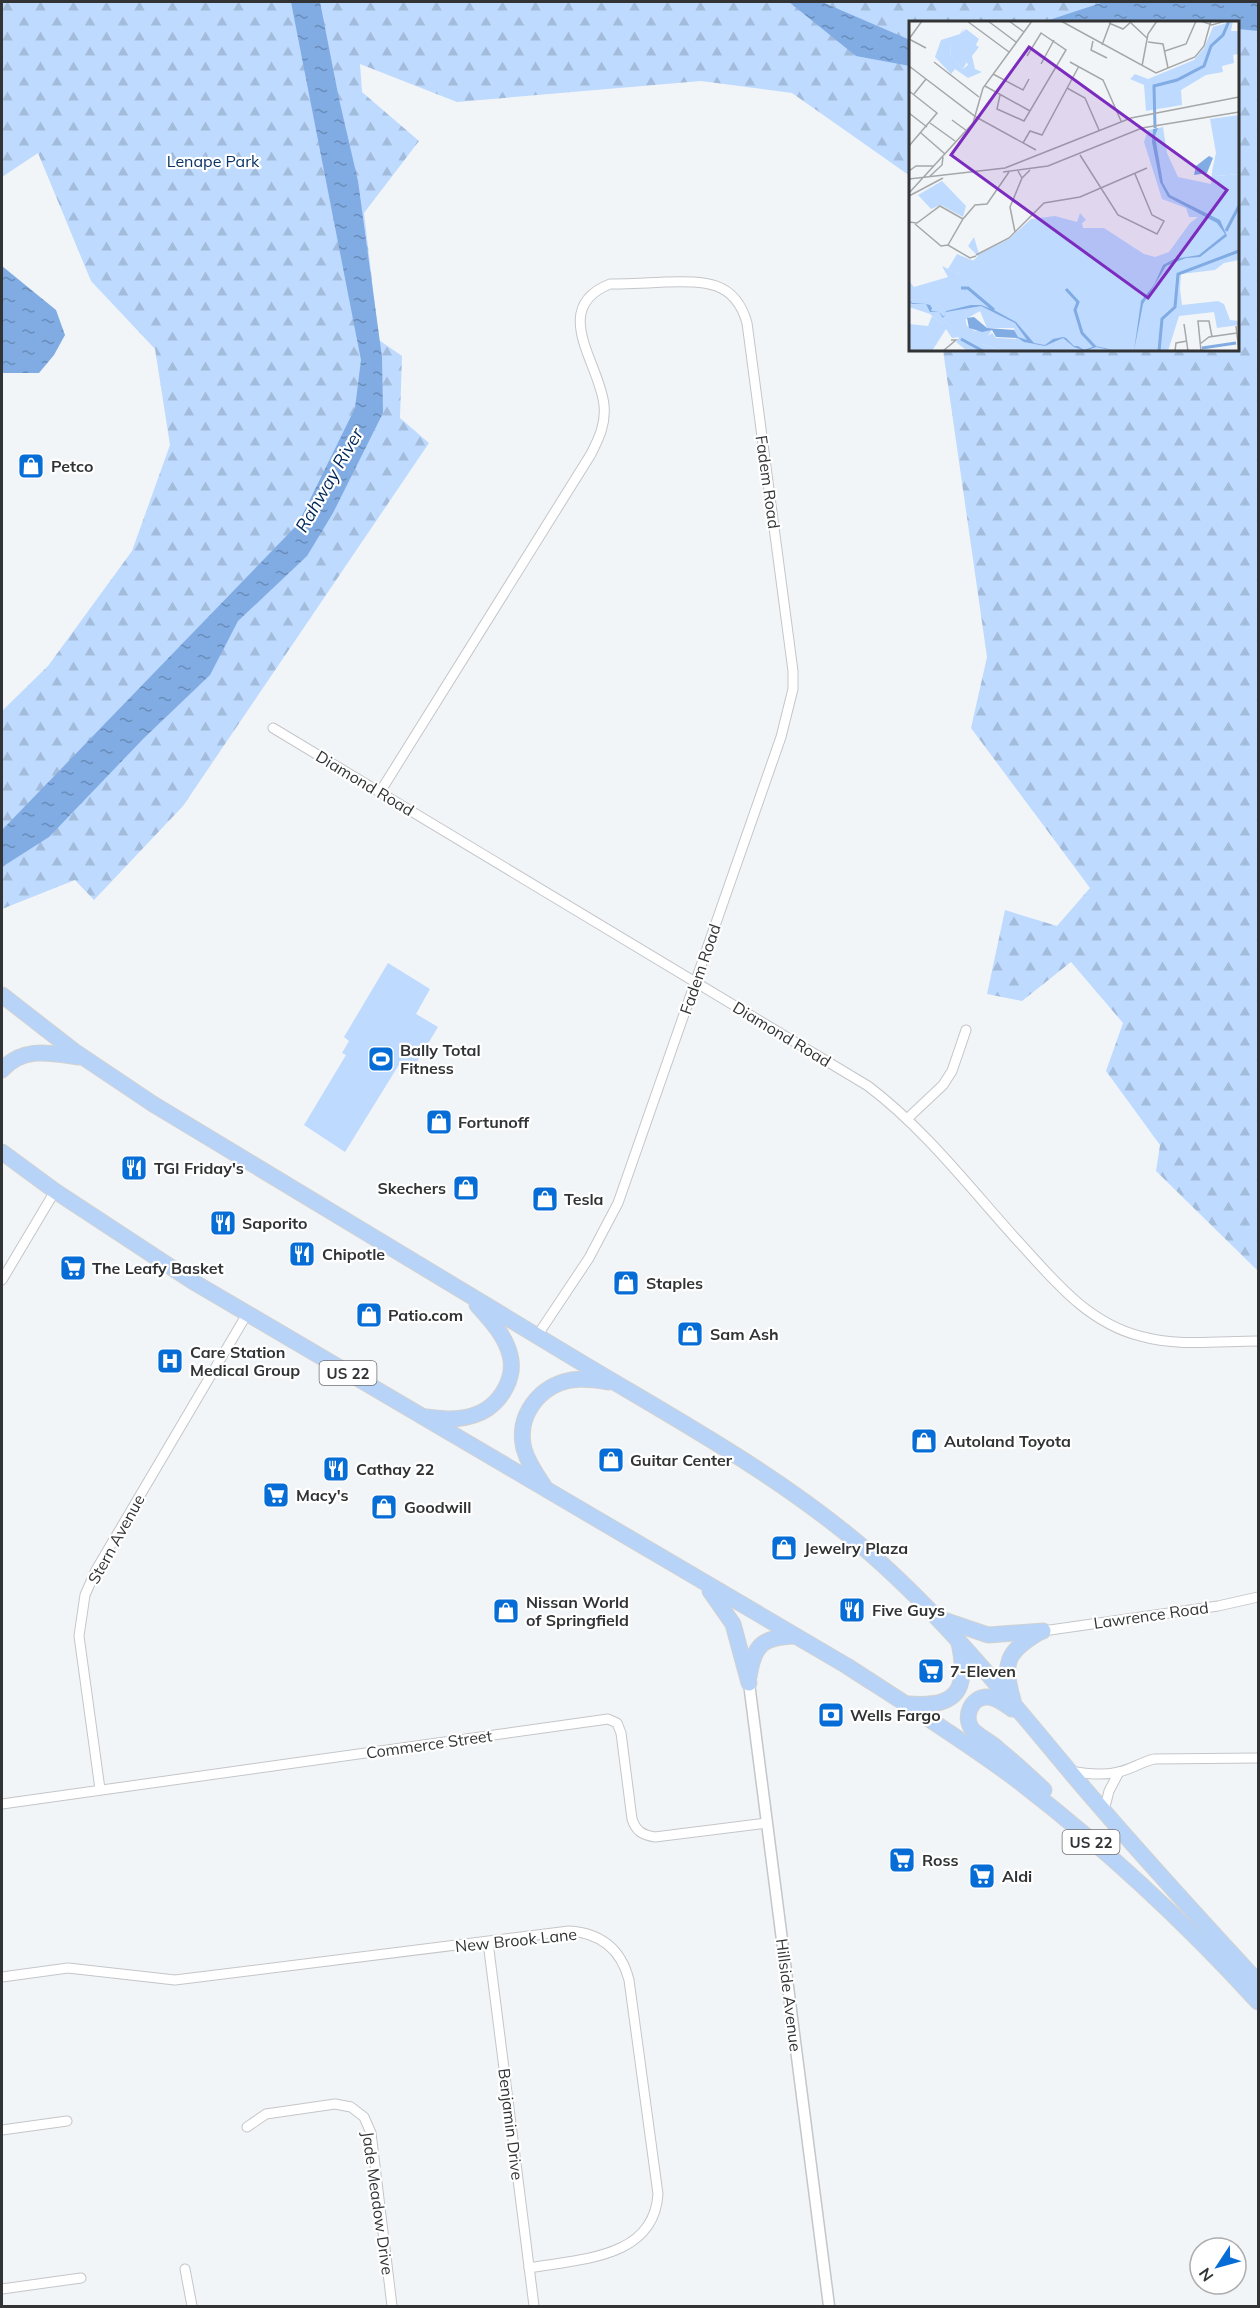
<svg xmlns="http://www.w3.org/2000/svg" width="1260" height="2308" font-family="Mulish,sans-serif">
  <defs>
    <pattern id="forest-firs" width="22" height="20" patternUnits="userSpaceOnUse" patternTransform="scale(1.5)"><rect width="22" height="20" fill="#bedaff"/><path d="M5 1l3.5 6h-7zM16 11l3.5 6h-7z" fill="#a4bcdb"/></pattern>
    <pattern id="water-ripples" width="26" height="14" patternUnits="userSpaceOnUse" patternTransform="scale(1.5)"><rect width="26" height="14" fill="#80abe3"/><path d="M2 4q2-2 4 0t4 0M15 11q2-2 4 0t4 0" fill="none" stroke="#698cb9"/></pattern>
  </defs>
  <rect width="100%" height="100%" fill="#f2f5f7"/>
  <!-- green -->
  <polygon fill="#bedaff" points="388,963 430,989 416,1014 438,1027 412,1070 400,1063 345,1152 304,1125 346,1055 342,1053 349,1041 344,1037"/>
  <!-- forest -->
  <polygon fill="url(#forest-firs)" points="2,2 1258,2 1258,1271 1156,1171 1160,1145 1106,1071 1123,1023 1071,962 1022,1001 987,994 1005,910 1057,926 1090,888 971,728 987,657 943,350 1238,350 1238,22 910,22 910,176 792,93 701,81 457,102 360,64 362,92 419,141 364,213 379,340 402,356 400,418 429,443 183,806 94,900 75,880 2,909 2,711 48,666 132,551 170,445 155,349 91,281 38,153 2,177"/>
  <!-- water -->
  <g fill="url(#water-ripples)">
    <polygon points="291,2 320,2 339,99 358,181 382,357 383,413 333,513 307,556 238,621 210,675 144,738 49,837 2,867 2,830 298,524 355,408 361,360"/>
    <polygon points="789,2 822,2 910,40 910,66 856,56"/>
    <polygon points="1104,2 1258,2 1258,31 1238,29 1238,22 1043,22"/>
    <polygon points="2,266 56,310 65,335 54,355 39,373 2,373"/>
  </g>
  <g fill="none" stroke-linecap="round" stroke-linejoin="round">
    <defs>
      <g id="minor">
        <path d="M273,728L868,1086C925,1129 970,1188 1017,1240C1053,1279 1086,1322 1140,1336C1178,1347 1220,1341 1258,1341"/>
        <path d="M380,792L591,454C599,438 606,424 604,405C600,364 549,308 610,284C628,284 647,283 665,282C704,281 735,280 747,323L793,671V689L781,737L618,1203L589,1258L537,1336"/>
        <polyline points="907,1119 943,1085 952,1071 966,1030"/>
        <polyline points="2,1280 55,1191"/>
        <polyline points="1043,1631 1218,1606 1258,1597"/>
        <path d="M1070,1771C1086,1774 1102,1776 1118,1772C1130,1770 1141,1762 1154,1759L1258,1758"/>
        <polyline points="100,1789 79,1636 85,1595 96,1570 247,1314"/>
        <path d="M2,1804L608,1719L617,1723L621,1733L632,1819C636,1831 642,1835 655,1837L767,1823"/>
        <polyline points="1104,1811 1109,1791 1119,1772"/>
        <polyline points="488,1942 534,2306"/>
        <path d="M2,1977L68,1968L175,1980L569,1931C601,1933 621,1949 629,1980L658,2194C654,2259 579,2259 529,2268"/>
        <polyline points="247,2127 266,2114 335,2104 351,2107 364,2117 371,2133 392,2306"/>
        <polyline points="2,2130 67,2121"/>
        <polyline points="185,2269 192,2306"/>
        <polyline points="2,2289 81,2278"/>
      </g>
      <polyline id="tertiary" points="749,1683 829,2306"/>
      <g id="trunk">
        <path d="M2,995L74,1051L153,1104C295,1189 435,1275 577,1360C672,1417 772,1471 858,1543C939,1611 1005,1694 1072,1774C1132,1845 1195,1914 1258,1982"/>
        <path d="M2,1070C23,1046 50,1053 79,1057"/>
        <path d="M2,1152L55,1191L192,1281L847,1666C904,1703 962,1739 1017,1780C1103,1846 1185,1922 1258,2002"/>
        <path d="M426,1417C458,1422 490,1419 506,1387C511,1377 513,1366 510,1355C505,1335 491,1321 477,1305"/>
        <path d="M544,1486C536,1474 528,1463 524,1449C516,1416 539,1386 571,1380C584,1378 596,1380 609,1382"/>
        <polyline points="710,1591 733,1624 749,1683"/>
        <polyline points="941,1619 988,1635 1043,1631"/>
        <path d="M749,1677C754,1645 762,1637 795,1636"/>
        <path d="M1013,1700C1002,1663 1006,1652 1040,1632"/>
        <path d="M909,1704C958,1708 969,1689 959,1643"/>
        <path d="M1012,1709C1005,1704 996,1697 987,1697C971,1697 963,1717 972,1729C979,1737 991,1742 998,1749C1014,1762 1029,1776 1044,1790"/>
      </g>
    </defs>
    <!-- minor casing -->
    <use href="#minor" stroke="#c4c6c9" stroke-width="11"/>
    <!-- tertiary casing -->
    <use href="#tertiary" stroke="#c4c6c9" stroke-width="13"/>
    <!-- trunk casing -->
    <use href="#trunk" stroke="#d2d2d2" stroke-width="17"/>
    <!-- minor -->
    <use href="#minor" stroke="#fff" stroke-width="9"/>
    <!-- tertiary -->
    <use href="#tertiary" stroke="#fff" stroke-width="10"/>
    <!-- trunk -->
    <use href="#trunk" stroke="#b7d3f8" stroke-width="15"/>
  </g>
  <!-- icons -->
  <defs>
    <symbol id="shop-square" viewBox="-11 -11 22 22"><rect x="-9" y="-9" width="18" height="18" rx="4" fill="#056dd5" stroke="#fff"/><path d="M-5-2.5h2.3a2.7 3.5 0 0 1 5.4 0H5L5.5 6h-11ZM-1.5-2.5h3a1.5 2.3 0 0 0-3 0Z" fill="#fff"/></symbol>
    <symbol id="stadium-square" viewBox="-11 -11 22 22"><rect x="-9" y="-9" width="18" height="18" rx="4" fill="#056dd5" stroke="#fff"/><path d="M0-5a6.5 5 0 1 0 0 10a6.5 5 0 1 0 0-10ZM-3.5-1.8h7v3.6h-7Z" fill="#fff"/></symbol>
    <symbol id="restaurant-square" viewBox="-11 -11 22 22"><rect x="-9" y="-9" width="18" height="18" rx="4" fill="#056dd5" stroke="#fff"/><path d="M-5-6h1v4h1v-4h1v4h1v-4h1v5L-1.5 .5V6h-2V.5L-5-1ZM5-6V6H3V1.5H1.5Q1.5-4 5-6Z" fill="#fff"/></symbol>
    <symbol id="supermarket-square" viewBox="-11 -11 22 22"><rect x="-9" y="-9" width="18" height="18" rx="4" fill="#056dd5" stroke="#fff"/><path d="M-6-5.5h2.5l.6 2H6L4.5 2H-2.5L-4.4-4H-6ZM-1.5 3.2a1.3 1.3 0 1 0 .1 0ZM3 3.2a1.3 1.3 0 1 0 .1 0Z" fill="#fff"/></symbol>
    <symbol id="hospital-square" viewBox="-11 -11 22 22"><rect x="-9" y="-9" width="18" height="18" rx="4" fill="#056dd5" stroke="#fff"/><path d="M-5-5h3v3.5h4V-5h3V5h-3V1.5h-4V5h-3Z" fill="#fff"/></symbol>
    <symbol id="bank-square" viewBox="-11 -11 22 22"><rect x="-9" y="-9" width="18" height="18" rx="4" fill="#056dd5" stroke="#fff"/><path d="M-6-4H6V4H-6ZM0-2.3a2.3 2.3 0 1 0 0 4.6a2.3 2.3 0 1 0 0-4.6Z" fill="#fff"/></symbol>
  </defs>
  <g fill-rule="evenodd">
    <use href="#shop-square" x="16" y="451" width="30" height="30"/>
    <use href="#stadium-square" x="366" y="1044" width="30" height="30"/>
    <use href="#shop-square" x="424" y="1107" width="30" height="30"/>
    <use href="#restaurant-square" x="119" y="1153" width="30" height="30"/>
    <use href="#shop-square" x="451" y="1173" width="30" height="30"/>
    <use href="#shop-square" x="530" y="1184" width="30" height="30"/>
    <use href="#restaurant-square" x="208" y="1208" width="30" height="30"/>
    <use href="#restaurant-square" x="287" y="1239" width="30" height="30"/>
    <use href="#supermarket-square" x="58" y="1253" width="30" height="30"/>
    <use href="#shop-square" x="611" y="1268" width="30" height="30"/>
    <use href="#shop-square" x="354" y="1300" width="30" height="30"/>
    <use href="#shop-square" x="675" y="1319" width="30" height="30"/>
    <use href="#hospital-square" x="155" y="1346" width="30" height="30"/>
    <use href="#shop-square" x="909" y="1426" width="30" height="30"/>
    <use href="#shop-square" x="596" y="1445" width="30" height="30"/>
    <use href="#restaurant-square" x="321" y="1454" width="30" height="30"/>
    <use href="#supermarket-square" x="261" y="1480" width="30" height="30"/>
    <use href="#shop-square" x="369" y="1492" width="30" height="30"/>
    <use href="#shop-square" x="769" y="1533" width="30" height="30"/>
    <use href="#restaurant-square" x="837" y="1595" width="30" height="30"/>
    <use href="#shop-square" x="491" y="1596" width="30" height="30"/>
    <use href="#supermarket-square" x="916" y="1656" width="30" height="30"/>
    <use href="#bank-square" x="816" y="1700" width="30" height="30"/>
    <use href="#supermarket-square" x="887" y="1845" width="30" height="30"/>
    <use href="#supermarket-square" x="967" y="1861" width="30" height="30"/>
  </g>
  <g text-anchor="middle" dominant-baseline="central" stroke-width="4.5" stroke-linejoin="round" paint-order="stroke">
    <!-- shield labels -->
    <g fill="#fff" stroke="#707071" stroke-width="1.5">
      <rect x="319.5" y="1361" width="57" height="24" rx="4.5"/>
      <rect x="1062.5" y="1830" width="57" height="24" rx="4.5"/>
    </g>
    <g font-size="15" font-weight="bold" fill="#323334">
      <text x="348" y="1373">US 22</text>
      <text x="1091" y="1842">US 22</text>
    </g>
    <!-- park labels -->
    <g font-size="16" fill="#083467" stroke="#fff">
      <text x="213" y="161">Lenape Park</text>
    </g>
    <!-- poi labels -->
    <g font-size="16" font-weight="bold" fill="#323334" stroke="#fff" text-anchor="start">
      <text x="51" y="466">Petco</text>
      <text x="400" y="1050">Bally Total<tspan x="400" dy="18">Fitness</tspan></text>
      <text x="458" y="1122">Fortunoff</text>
      <text x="154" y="1168">TGI Friday's</text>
      <text x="446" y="1188" text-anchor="end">Skechers</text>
      <text x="564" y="1199">Tesla</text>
      <text x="242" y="1223">Saporito</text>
      <text x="322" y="1254">Chipotle</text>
      <text x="92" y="1268">The Leafy Basket</text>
      <text x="646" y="1283">Staples</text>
      <text x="388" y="1315">Patio.com</text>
      <text x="710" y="1334">Sam Ash</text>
      <text x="190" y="1352">Care Station<tspan x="190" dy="18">Medical Group</tspan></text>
      <text x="944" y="1441">Autoland Toyota</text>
      <text x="630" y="1460">Guitar Center</text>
      <text x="356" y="1469">Cathay 22</text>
      <text x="296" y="1495">Macy's</text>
      <text x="404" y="1507">Goodwill</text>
      <text x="804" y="1548">Jewelry Plaza</text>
      <text x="526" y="1602">Nissan World<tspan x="526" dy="18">of Springfield</tspan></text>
      <text x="872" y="1610">Five Guys</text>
      <text x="950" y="1671">7-Eleven</text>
      <text x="850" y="1715">Wells Fargo</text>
      <text x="922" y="1860">Ross</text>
      <text x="1002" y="1876">Aldi</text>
    </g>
    <!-- street labels -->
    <g font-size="16" fill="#323334" stroke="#fff">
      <text transform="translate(768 482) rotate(82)">Fadem Road</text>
      <text transform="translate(365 783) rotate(31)">Diamond Road</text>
      <text transform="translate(700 969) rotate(-71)">Fadem Road</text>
      <text transform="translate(782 1034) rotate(31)">Diamond Road</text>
      <text transform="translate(116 1539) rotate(-61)">Stern Avenue</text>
      <text transform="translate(1151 1615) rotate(-8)">Lawrence Road</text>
      <text transform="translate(429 1744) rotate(-8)">Commerce Street</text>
      <text transform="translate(516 1940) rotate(-6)">New Brook Lane</text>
      <text transform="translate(789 1995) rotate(83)">Hillside Avenue</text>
      <text transform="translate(511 2124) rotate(83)">Benjamin Drive</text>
      <text transform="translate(378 2203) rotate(82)">Jade Meadow Drive</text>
    </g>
    <!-- water labels -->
    <g font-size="18" font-style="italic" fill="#00285a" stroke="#fff">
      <text transform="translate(329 480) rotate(-60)">Rahway River</text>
    </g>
  </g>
  <!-- overview -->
  <g transform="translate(909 21)">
    <rect width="330" height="330" fill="#f2f5f7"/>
    <path d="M57,8L70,18L54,48L41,34L42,23ZM48,233L65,240L50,253L39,248ZM0,283L14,284L43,306L56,296L58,305L66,310L83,309L73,323L94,330H72L51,316L43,317L37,308L23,330H0V303L19,305L23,295L37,306L21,293L0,286Z" fill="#bedaff"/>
    <path d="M324,0L322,10H330V33L324,34L325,42L313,45L314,51L297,54L272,69L273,84L237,90L235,64L221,58L226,53L239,58L285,39L295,27L304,6ZM55,7L51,17L42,23L41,34L54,48L59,44L55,36L65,23L70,26L63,35L66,48L73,51L59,57L46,48L42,53L26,36L32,19L51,13ZM254,106L258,132L269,156L302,163L303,150L307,155L330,153V239L315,242L306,249L272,253L271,268L273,284L309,280L315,283L321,299L330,300V304L308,307L305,291L270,295L259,330H94L73,323V319L83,312L87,317L107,318L105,307H78L71,290L43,306L14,285L0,283V260L5,266L39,256L33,245L50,253L69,235L59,225L65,216L70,233L100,218L122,198L146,195L168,201L171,192L177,199L173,202L174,207H195L235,233L246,236L260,231L281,202L289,196H280L277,187L253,178L235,121L239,109ZM33,160L57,185L54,196L32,184L22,188L9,174ZM51,315L74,327L79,330H58L47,321Z" fill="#bedaff"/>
    <path d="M330,94V153L307,155L303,150L307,132L301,98Z" fill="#bedaff"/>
    <path d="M249,107L246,115L254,162L261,174L311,199L318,215L291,236L277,237L257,245L234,283L225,330L232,280L245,264L254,244L265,238L290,234L316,213L308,202L259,176L251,161L243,121L244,108ZM300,135L304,137L298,152L285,154L287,145ZM0,280H1L3,282L17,283L21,284L23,287L22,290L30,291L35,296L37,290L62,284H72L85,289L107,301L125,322L136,324L144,318L154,316L157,317L165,325H169L175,329L186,325L196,327L206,330L187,326L176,330L165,326L154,317L136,325L115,321L109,317L87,316L83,309L73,311L60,307L58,297L65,296L78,307L105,309L109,316L118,319L106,302L72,285L37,291L34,297L30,291H21L17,283H3Z" fill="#80abe3"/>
    <path fill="none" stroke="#80abe3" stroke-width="3" d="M246,107L245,65L268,59L295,45L302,25L314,14L320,0M317,210L330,185M52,267H59L85,289M157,268L169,281L166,289L173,312L186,326M52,318L74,330M293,327L327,322M250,330L253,298L266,286L269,253L330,230"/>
    <path fill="none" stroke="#a5a7a9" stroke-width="1.5" d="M58,0L100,31M79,0L107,21M100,0L115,11M152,0L247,52L286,36L295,25L302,0M292,0L303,4L316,0M200,2L214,8L223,0M222,2L238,17M0,18L13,0M0,18L17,27M184,20L182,29L198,37M239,21L254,23L259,47M193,24L202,0M256,30L277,23L287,0M25,41L70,76M161,41L194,59L212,100M132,43L145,19M0,45L67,96L127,129M233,45L239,13L248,0M84,53L114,69L120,58M76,65L121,90M158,67L176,77L190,109M0,70L28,92L0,125M5,73L17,58M91,74L88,88L115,100L157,29L132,12L118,35M0,92L18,106M43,99L58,110M21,102L46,120M12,112L36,133M114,122L121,110L133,114L170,45M171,134L209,194L248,213L255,200L243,194L226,153M0,150L7,145H25M109,150L113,157L121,149M94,151L139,145L233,107L330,91M20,156L33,144L34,136M0,158L96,147L222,97L330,76M0,172L64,102L74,67L123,0M0,175L34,157M0,201L8,202L31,185L54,198M6,203L32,225L39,224L61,237L67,235M106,211L101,186L113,157M39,224L54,198L66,184L78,183L100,151M67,234L100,217L135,182L171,176L238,147M275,303L279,330M327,305L330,330M291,323L300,316L328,312M34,330L47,319H42M266,330L267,322L278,320M292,330L289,300H300L303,316"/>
    <path fill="#7b2cbf" fill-opacity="0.15" stroke="#7b2cbf" stroke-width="3" d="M120,26L318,169L239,277L42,134Z"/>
    <rect width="330" height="330" fill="none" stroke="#323334" stroke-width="3"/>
  </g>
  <!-- border -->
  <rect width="1260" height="2308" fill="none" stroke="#323334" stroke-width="6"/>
  <!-- north arrow -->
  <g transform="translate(1218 2266) rotate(234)"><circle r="28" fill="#ffffff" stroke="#adadae" stroke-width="1.5"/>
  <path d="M0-4.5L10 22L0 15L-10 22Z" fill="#056dd5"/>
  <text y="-9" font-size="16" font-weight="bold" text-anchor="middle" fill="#323334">N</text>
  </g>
</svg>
